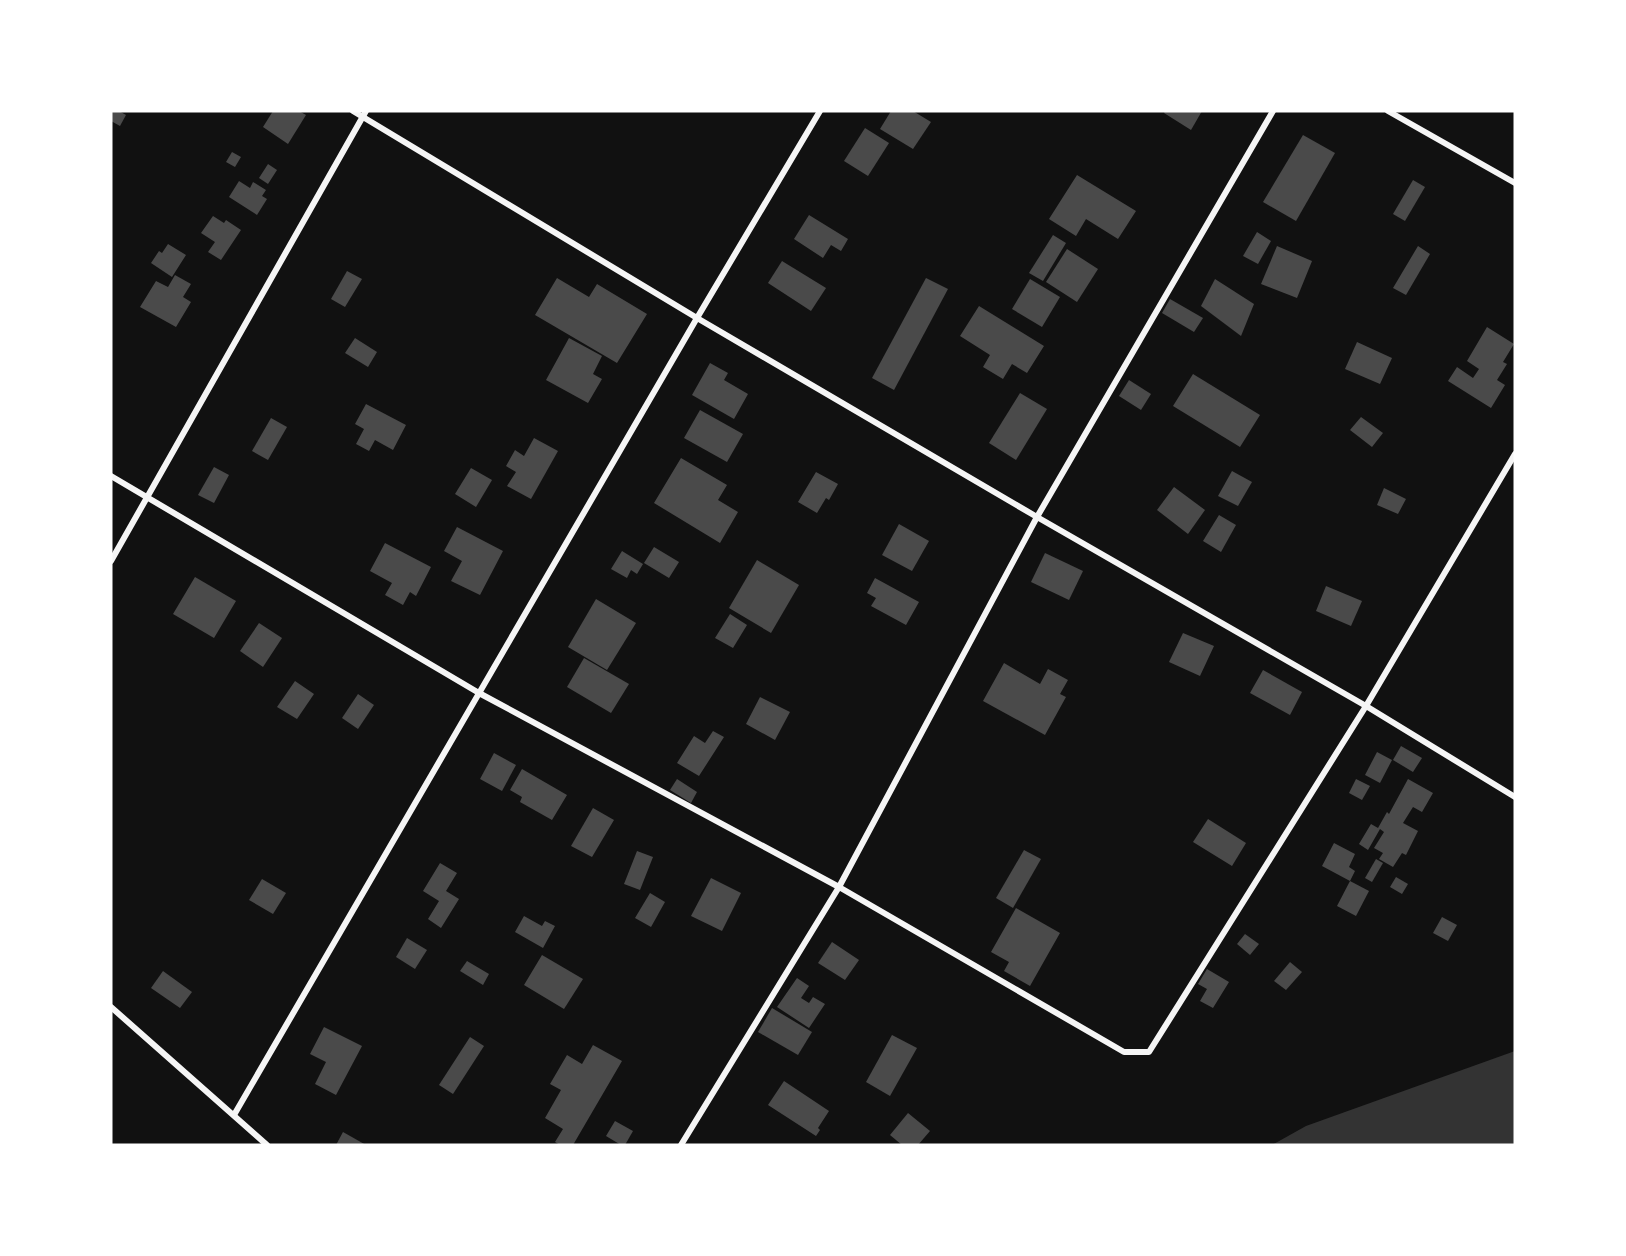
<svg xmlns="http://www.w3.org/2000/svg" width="1626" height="1256" font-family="Signika,sans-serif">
  <rect width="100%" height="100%" fill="#111"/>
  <!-- water -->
  <polygon fill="#333" points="1515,1051 1515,1145 1272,1145 1306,1126"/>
  <!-- building -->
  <g fill="#4a4a4a">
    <polygon points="111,111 119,111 126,115 120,126 111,121"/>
    <polygon points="273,111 299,111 306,115 288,144 263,127"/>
    <polygon points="891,111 913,111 931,122 913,149 880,129"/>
    <polygon points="1165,111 1202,111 1191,130 1164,113"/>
    <polygon points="865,128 889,143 868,176 844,161"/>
    <polygon points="1303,135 1335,153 1296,221 1263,202"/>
    <polygon points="232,152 241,157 235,167 226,162"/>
    <polygon points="268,164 277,170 268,184 259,178"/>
    <polygon points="1077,175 1136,211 1118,239 1086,219 1076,236 1049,219"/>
    <polygon points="1413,180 1425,187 1405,221 1393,214"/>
    <polygon points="239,181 250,188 253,182 266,190 262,196 267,199 257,215 229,197"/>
    <polygon points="809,215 848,239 841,251 831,245 823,258 794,239"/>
    <polygon points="213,216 224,223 226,220 241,230 221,260 208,252 215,242 201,233"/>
    <polygon points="1257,232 1271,241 1258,264 1243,256"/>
    <polygon points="1053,235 1066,243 1043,281 1029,273"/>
    <polygon points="168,244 186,255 172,277 151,263 159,251 162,253"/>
    <polygon points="1277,246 1312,261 1297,298 1261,284"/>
    <polygon points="1418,246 1430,254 1406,295 1393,288"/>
    <polygon points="1067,249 1098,269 1077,302 1046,282"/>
    <polygon points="782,261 826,288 811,311 768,283"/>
    <polygon points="347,271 362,279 345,307 331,299"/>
    <polygon points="175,275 191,284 183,297 191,302 176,327 140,307 156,281 168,287"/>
    <polygon points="557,278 589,297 597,284 647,314 617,363 535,315"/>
    <polygon points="926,278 948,289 894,390 872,378"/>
    <polygon points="1030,279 1060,297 1042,327 1012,309"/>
    <polygon points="1215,279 1254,304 1241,336 1201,306"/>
    <polygon points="1170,299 1203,318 1194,332 1162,313"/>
    <polygon points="979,306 1044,346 1027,373 1012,364 1003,379 983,367 990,355 960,336"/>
    <polygon points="1487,327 1514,344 1503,362 1507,364 1497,380 1505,385 1491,408 1448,381 1457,367 1473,378 1479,369 1467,361"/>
    <polygon points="355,338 377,352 368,367 345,353"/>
    <polygon points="569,338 602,356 593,374 602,379 588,403 546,380"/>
    <polygon points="1357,342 1392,358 1380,384 1345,369"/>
    <polygon points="710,363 728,373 724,380 748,394 734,419 692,395"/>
    <polygon points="1193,374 1260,415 1240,447 1173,406"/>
    <polygon points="1129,380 1151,394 1141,410 1119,396"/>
    <polygon points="1020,393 1047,409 1016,460 989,443"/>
    <polygon points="366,404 406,425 393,450 375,440 369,451 356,444 364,429 355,424"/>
    <polygon points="700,410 743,434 727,462 684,438"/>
    <polygon points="1361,417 1383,433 1372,447 1350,430"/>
    <polygon points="271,418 287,427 268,460 252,451"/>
    <polygon points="534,438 558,451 531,499 507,486 516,472 506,466 515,450 524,456"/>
    <polygon points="681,458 727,485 718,500 738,512 720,543 654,503"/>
    <polygon points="214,467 229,475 214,503 198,495"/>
    <polygon points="471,468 492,480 476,507 455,494"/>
    <polygon points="1232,471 1252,482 1238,506 1218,496"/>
    <polygon points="816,472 838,484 829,500 826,498 817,513 798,502"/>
    <polygon points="1174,487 1205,510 1188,534 1157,510"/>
    <polygon points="1384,488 1406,499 1398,514 1377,505"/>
    <polygon points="1219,515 1236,525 1221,552 1203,541"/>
    <polygon points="899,524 929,541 912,571 882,555"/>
    <polygon points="457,527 503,551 480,595 451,581 462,561 444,551"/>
    <polygon points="385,543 431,567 416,596 410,592 403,605 385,595 392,583 370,571"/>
    <polygon points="654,547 679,562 669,578 644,563"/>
    <polygon points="622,551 643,564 637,574 631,570 627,578 611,569"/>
    <polygon points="1045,553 1083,571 1069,600 1031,582"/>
    <polygon points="757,560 799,585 771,633 729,608"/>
    <polygon points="195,577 236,601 214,638 173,614"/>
    <polygon points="875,578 919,602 906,625 871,606 876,598 867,593"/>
    <polygon points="1326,586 1362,601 1351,626 1316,611"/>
    <polygon points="596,599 636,623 607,670 568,647"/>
    <polygon points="730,614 747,625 733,648 715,638"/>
    <polygon points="259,623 282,638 263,667 240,651"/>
    <polygon points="1183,633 1214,646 1200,676 1169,662"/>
    <polygon points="584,658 629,684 611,713 567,687"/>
    <polygon points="1004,663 1040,684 1048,669 1068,680 1060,694 1066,697 1045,735 983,701"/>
    <polygon points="1263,670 1302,692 1290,715 1250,693"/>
    <polygon points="295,681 314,694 297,719 277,707"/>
    <polygon points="358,694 374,705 358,729 342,718"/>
    <polygon points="760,697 790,712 775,740 746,724"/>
    <polygon points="713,731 724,737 699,776 677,763 694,736 705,743"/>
    <polygon points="1401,746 1422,758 1413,772 1393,760"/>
    <polygon points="1377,752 1392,760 1380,783 1365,775"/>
    <polygon points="494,753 516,765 502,791 480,779"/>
    <polygon points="522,769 567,795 552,820 520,802 522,797 510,790"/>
    <polygon points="677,779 697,792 691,803 670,790"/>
    <polygon points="1356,779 1370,786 1362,800 1349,793"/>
    <polygon points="1408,779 1433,793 1422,812 1413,807 1403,823 1418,831 1406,855 1402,853 1393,867 1379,859 1383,853 1374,848 1384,832 1380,829 1368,850 1359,844 1371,824 1378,828 1387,812 1389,814"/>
    <polygon points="593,808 614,820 592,857 571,846"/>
    <polygon points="1208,819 1246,843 1232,866 1193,842"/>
    <polygon points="1334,843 1355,854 1349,867 1355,871 1350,881 1322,866"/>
    <polygon points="1024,850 1041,859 1013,908 996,898"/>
    <polygon points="637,851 653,857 640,890 624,884"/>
    <polygon points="1376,859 1383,863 1372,882 1365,878"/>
    <polygon points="440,863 457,873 446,891 459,899 441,928 428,919 439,901 423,891"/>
    <polygon points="1396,877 1408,884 1402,894 1390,887"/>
    <polygon points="711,878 741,893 722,931 691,916"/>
    <polygon points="262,879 286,893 273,914 249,900"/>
    <polygon points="1350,881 1369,891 1356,916 1337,906"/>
    <polygon points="650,893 665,902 651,927 635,918"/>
    <polygon points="1016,908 1060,933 1030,986 1004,971 1009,962 991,952"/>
    <polygon points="524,916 542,926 545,921 555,926 543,948 515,932"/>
    <polygon points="1442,917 1457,925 1448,941 1433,933"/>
    <polygon points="1245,934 1259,944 1250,955 1237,944"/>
    <polygon points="407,938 427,950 415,969 396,957"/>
    <polygon points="832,942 859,960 845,980 818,963"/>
    <polygon points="542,955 583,979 564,1009 524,985"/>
    <polygon points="467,961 489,974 483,985 460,971"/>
    <polygon points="1290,962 1302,972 1286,990 1274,981"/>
    <polygon points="1207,969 1229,982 1213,1008 1200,1001 1207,989 1198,984"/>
    <polygon points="163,971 192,992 180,1008 151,988"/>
    <polygon points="797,978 809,986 801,998 809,1003 813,997 825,1004 809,1028 777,1007"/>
    <polygon points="772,1008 812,1032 798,1055 758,1032"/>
    <polygon points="324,1027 362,1046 336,1095 315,1084 326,1062 310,1054"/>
    <polygon points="892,1035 917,1048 890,1096 866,1082"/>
    <polygon points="470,1037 484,1046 453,1094 439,1085"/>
    <polygon points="593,1045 622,1061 573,1145 560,1145 555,1142 563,1129 545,1118 561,1090 550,1084 567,1055 582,1064"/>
    <polygon points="784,1081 829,1111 818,1128 820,1130 816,1136 768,1105"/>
    <polygon points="908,1113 930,1131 918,1145 902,1145 890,1135"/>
    <polygon points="615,1121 633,1131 625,1145 621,1145 606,1136"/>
    <polygon points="343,1132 366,1145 336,1145"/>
  </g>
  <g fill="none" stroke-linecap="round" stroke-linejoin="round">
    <!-- minor -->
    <g stroke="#f5f5f5" stroke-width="6">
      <polyline points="353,111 697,318 1037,517 1366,706 1515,797"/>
      <polyline points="1388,111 1515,183"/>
      <polyline points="111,476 479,693 839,887 1124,1052 1149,1052 1366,706 1515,454"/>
      <polyline points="111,561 366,111"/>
      <polyline points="111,1007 267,1145"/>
      <polyline points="234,1115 697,318 820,111"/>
      <polyline points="681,1145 839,887 1037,517 1273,111"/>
    </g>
  </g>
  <!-- border -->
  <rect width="1626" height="1256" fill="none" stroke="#ffffff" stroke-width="225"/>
</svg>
